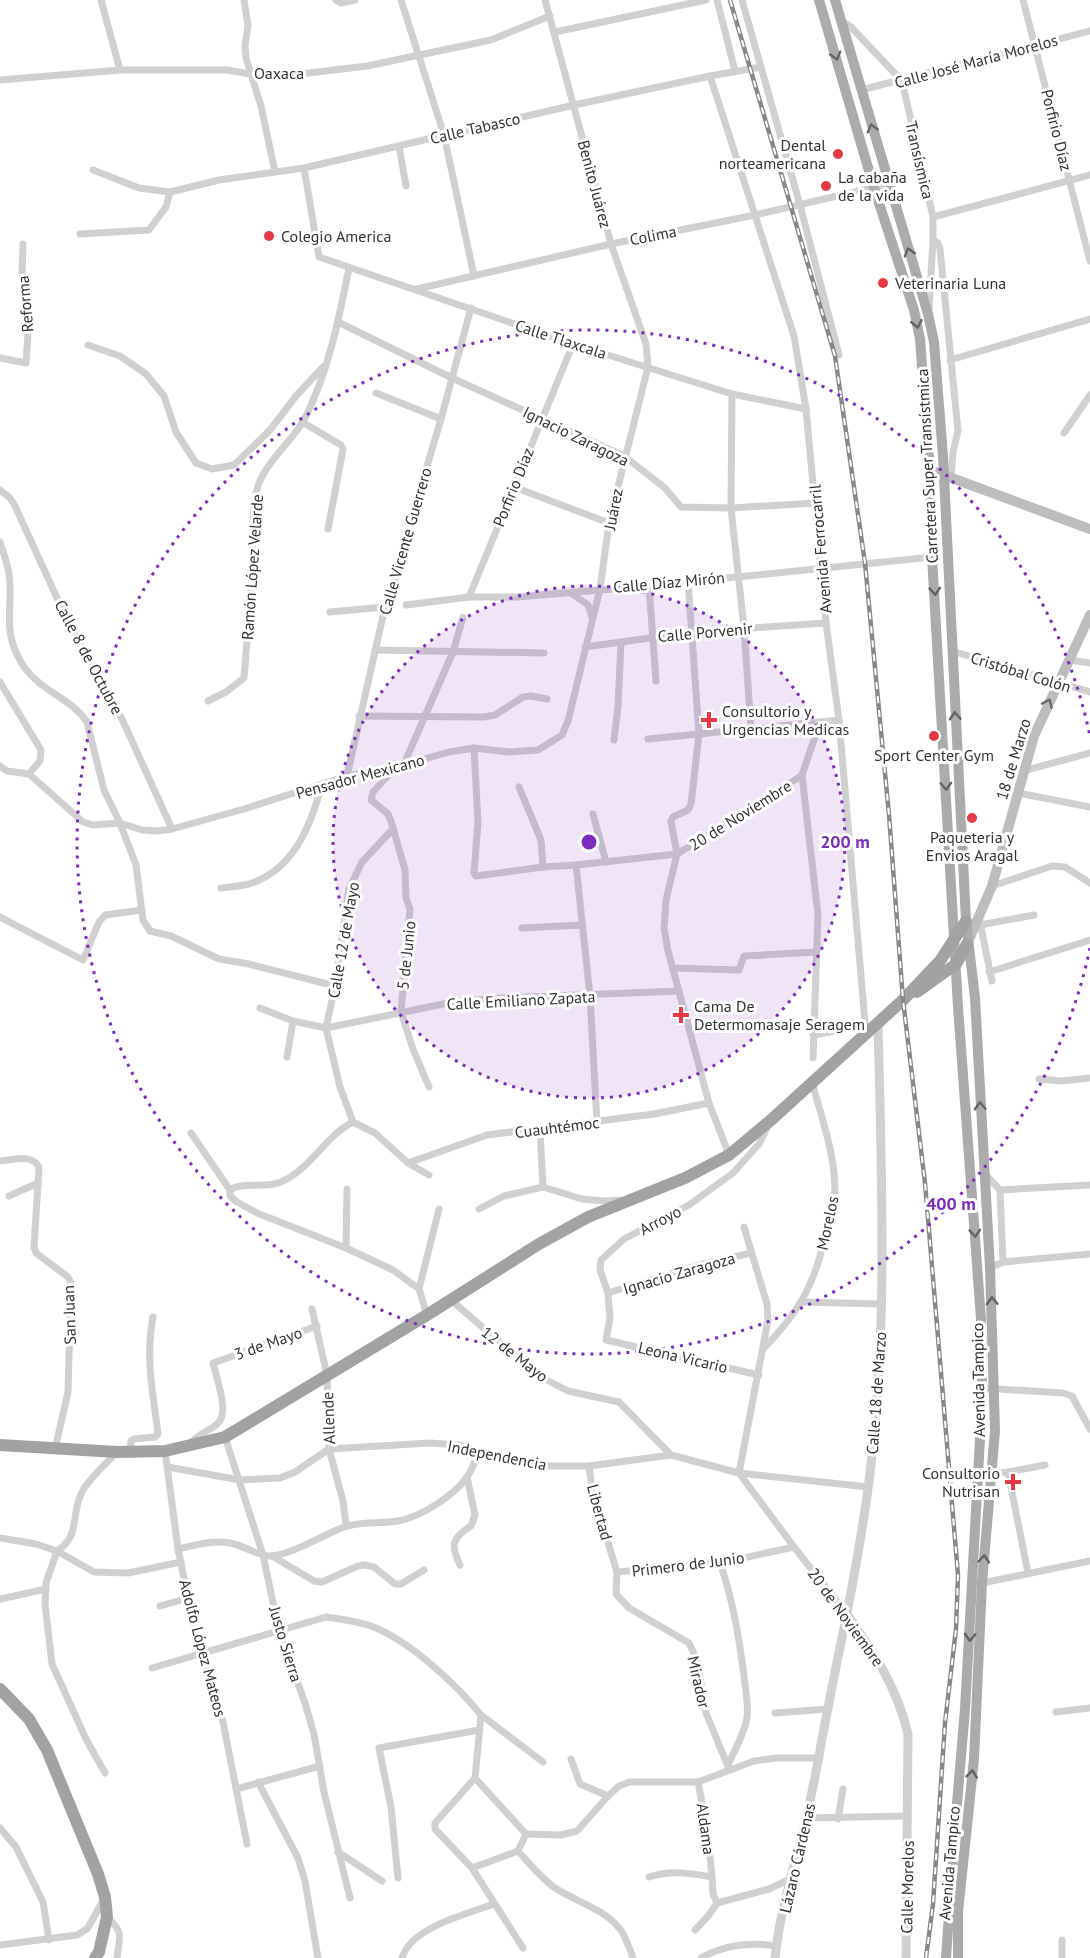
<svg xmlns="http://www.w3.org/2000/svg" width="1090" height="1958" font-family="'PT Sans',sans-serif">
  <rect width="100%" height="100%" fill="#fff"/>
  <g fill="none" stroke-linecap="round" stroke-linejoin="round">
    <!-- minor -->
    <g stroke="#d0d0d0" stroke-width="7">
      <polyline points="101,0 120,70"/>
      <polyline points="244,0 248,26 245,45 246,58 261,106 275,172"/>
      <polyline points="336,0 341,3 355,0"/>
      <polyline points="401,0 444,135 474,276"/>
      <polyline points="717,0 735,71"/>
      <polyline points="742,0 800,205 839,355"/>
      <polyline points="1023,0 1090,261"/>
      <polyline points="842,21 851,27 902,81 933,217 933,240 929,309"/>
      <polyline points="555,32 706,0"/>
      <polyline points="710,76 794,336 806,409 826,623 839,720 866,1034"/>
      <polyline points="0,80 120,70 227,70 250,74 277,75 309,73 367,66 491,40 550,16"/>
      <polyline points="861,90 1090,31"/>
      <polyline points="399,146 406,186"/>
      <polyline points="304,168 319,257 573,344 732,394 806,409"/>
      <polyline points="93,170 139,188 170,192 219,180 304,168 574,105 710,76 761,67"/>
      <polyline points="933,217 1090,175"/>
      <polyline points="80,234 149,230 166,207 170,192"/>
      <polyline points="933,240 938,243 940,249 958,431 953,452 951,478"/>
      <polyline points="417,289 611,244 755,215 889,184"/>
      <polyline points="338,322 452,378 624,456 665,488 681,507 731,508 816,503"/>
      <polyline points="88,345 120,356 146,374 164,396 176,432 185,446 196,463 212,469 234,465 270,430 296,396 323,367"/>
      <polyline points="0,358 26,363 29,318 22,273 23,244"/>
      <polyline points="950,360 1090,319"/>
      <polyline points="376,393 441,419"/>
      <polyline points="732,394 731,508 744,628 751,728"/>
      <polyline points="302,422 341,445 343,449 328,529"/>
      <polyline points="1064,433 1090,395"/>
      <polyline points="514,487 609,523"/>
      <polyline points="0,490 10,498 15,506 68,622 122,719 172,829"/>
      <path d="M0,542C3,552 7,562 9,573C14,611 0,630 24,667C42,692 71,698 87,722L104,790L120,823L136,865L143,920L150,931L171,936L219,959L249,964L335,986"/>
      <polyline points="688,581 699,734 691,804 688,810 673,817 671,821 677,854 666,900 664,928 668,951 709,1103 729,1155"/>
      <polyline points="649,586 656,681"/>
      <polyline points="571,593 588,605 592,617"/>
      <polyline points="469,597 573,344"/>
      <polyline points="406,605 469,597 517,597 649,586 932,557"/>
      <polyline points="330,612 385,607"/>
      <polyline points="585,647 693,632 826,623"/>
      <polyline points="375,650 544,653"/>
      <polyline points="952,651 1090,692"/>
      <polyline points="1069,660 1090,663"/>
      <polyline points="0,682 41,750 40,761 29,774 7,771 0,766"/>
      <path d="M208,701L226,692L244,678C247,642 250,606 252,569C254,544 250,507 259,483C269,459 291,442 304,420C328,374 339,318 349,268"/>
      <polyline points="359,716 484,717 495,715 523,697 531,696 547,699"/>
      <polyline points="648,739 839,720"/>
      <polyline points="614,740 618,706 621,643"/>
      <polyline points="474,748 478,822 474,873 476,876 543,867 576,865 677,854 775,794 802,775"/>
      <polyline points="404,764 453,652 463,617"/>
      <polyline points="396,767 373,792 371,800 388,814 391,821 405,870 406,898 410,909 401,1012 413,1049 429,1087"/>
      <polyline points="1023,771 1090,753"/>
      <polyline points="29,774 83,822 93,825 120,823 142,830 158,831 172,829 244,809 347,776 396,767 449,752 474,748 509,752 538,750 562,735 568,721 600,589 609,523 648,367 646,344 611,244 545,0"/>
      <polyline points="347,776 385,607 402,559 414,510 441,419 471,308"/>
      <polyline points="519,787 541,840 543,867"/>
      <polyline points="1018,793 1090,807"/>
      <polyline points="593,814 606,862"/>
      <polyline points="576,865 590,996 597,1122"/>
      <polyline points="992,886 1052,866 1065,867 1090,883"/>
      <path d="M221,888C230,887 240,886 249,884C294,870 311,825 322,784"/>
      <polyline points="0,917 83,960 99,922 105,915 142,910"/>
      <polyline points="979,918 992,981"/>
      <polyline points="980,925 1034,915"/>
      <polyline points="522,928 582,925"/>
      <polyline points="673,968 739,970 744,956 816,952"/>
      <polyline points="989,972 1090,940"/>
      <polyline points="260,1008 293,1021 326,1028 453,1002 501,998 679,991"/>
      <polyline points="813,1035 865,1026"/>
      <polyline points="287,1057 293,1021"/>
      <polyline points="813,1058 818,915 802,775 820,722"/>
      <polyline points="1039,1079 1061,1081 1090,1078"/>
      <polyline points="353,1122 340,1087 326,1028 335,986 349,889 362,862 393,829"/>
      <polyline points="540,1130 543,1187"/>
      <polyline points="191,1133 230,1190 230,1196 237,1202 257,1213 346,1248 393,1270 419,1289 427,1315"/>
      <path d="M0,1161C14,1160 31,1153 39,1167L34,1247L36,1253L68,1277L71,1283L68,1392L55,1449"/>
      <polyline points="408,1163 487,1135 654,1114 709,1103"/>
      <polyline points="985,1174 1000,1190 1003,1262 990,1268"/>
      <path d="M230,1190C244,1181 265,1189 281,1182C311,1169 325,1136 353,1122L375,1133L408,1163L429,1175"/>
      <polyline points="1000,1190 1090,1185"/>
      <polyline points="9,1196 38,1183"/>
      <polyline points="479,1209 504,1196 543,1187 582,1199 605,1201 620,1200"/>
      <polyline points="744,1227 767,1304 768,1320 739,1473 794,1547 847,1614"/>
      <polyline points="346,1248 347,1189"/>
      <polyline points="1003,1262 1090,1254"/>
      <polyline points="419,1289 439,1209"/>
      <polyline points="608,1293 695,1266 751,1253"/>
      <polyline points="451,1300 539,1376 568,1391 619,1402 671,1455"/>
      <polyline points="802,1302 881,1304"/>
      <polyline points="312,1309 327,1375 329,1449 343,1501 346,1526"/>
      <path d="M764,1348C803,1308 817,1279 828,1223C830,1211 835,1198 835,1187C834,1151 821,1116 812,1082"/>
      <polyline points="759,1375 606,1340 610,1318 608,1293 600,1270 601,1260 624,1239 689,1205 733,1173 759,1144 768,1126"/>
      <polyline points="982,1388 1063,1393 1072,1396 1090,1429"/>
      <polyline points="225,1437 263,1555 279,1631 305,1703 314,1734 324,1792 350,1898"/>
      <path d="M191,1443C199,1433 210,1431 218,1423C230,1413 216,1377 213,1363L317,1326"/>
      <polyline points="165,1451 178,1549 192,1618 222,1717 247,1844"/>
      <path d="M130,1452L131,1441L134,1439L155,1437L158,1434C153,1392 145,1359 153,1317"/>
      <polyline points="589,1466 594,1504 602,1523 617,1572 616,1594 629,1608 689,1643 697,1660 706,1713 729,1769"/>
      <polyline points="168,1467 240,1480 280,1478 295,1472 329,1449 430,1443 460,1445 479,1453 550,1466 589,1466 671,1455 739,1473 868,1487"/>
      <polyline points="1008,1472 1028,1573"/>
      <polyline points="978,1475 1008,1472 1045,1465"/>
      <polyline points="0,1538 36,1544 57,1551 94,1572 128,1573 181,1562"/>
      <path d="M178,1549C197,1545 218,1538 237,1545C248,1548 259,1556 271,1556C291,1555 323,1535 344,1527C360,1521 381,1524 398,1521C420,1517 454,1496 467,1477C472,1470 475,1460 479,1453"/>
      <polyline points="272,1556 314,1581 322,1582 358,1566 365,1565 374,1567 395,1584 401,1584 424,1570"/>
      <path d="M720,1563C733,1600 739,1637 744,1676C745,1689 749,1704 747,1718C744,1734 735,1750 728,1765"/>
      <path d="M460,1565C450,1545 452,1538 471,1526L475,1515L467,1477"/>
      <polyline points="617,1572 720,1563 794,1547"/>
      <polyline points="982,1583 1090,1561"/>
      <polyline points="0,1599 46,1589"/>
      <polyline points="160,1606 188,1598"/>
      <path d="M152,1668L326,1617C341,1619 356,1621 371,1626C409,1640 456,1684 481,1715L475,1778L526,1834"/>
      <polyline points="1056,1712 1090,1708"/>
      <polyline points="775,1713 828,1709"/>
      <polyline points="481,1715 543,1762"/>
      <polyline points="571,1759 580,1784 608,1796"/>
      <path d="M105,1773L86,1739L52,1664L45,1604L46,1583L57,1551C81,1536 70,1515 82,1492C90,1477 106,1464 117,1452"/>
      <polyline points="475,1778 435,1823 435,1829 472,1868 523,1948"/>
      <polyline points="258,1782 298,1858 305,1881 318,1958"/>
      <polyline points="698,1782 708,1835 712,1877"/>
      <polyline points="236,1789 320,1766"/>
      <polyline points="806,1818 908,1816"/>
      <polyline points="838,1819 843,1789"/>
      <polyline points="0,1828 16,1847 43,1902 49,1940"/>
      <polyline points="526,1834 561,1835 577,1831 608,1796 619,1786 630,1782 698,1782 754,1761 777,1758 820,1758"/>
      <path d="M518,1851C530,1864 541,1878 555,1888C575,1901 604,1909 619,1928C626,1936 629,1948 633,1958"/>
      <polyline points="518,1851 526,1834"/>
      <polyline points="338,1852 382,1881"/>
      <polyline points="472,1868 518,1851"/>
      <path d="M649,1877C671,1870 690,1873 712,1877L713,1894L717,1903L769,1889L790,1879"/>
      <polyline points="398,1878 391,1807 379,1748 479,1730"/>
      <path d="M107,1917C125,1933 119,1937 117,1958"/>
      <polyline points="695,1930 709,1915 717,1903"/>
      <polyline points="1062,1940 1062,1958"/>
      <polyline points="0,1945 77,1935 87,1929 104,1899"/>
      <path d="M402,1958C411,1927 467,1914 494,1904"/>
      <path d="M701,1958C724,1945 751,1942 776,1946"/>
    </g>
    <!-- tertiary -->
    <g stroke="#d0d0d0" stroke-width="9">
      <path d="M847,1614C874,1653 897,1687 908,1734L906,1958"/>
      <path d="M775,1958C780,1908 797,1859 808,1810C816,1776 821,1742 828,1708C839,1650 852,1593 861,1535C890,1367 882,1194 878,1024"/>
    </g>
    <!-- secondary -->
    <g stroke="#bdbdbd" stroke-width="10">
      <polyline points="930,470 1090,529"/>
      <polyline points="967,944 992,886 1034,736 1090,615"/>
    </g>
    <!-- primary -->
    <g stroke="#ababab" stroke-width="10">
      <polyline points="819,0 874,188 914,310 920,339 930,470 932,557 958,1007 981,1319 982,1403 965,1709 955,1827 946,1958"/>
      <polyline points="835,0 928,314 934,342 943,456 966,921 975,998 990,1268 995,1431 982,1583 974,1759 958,1912 958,1958"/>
    </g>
    <!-- trunk -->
    <g stroke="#a2a2a2" stroke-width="12">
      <polyline points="917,992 956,964 967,944"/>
      <polyline points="0,1445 117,1452 165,1451 225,1437 427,1315 539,1244 588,1217 685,1178 729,1155 771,1120 903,1000 940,961 966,921"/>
      <polyline points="0,1689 29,1719 47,1750 98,1874 105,1897 107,1917 99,1952 95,1958"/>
    </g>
    <defs>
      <polyline id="rail" points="730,0 835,356 865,563 889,815 903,1000 925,1183 958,1575 956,1629 945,1723 933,1904 926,1958"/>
    </defs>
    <!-- rail casing -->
    <use href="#rail" stroke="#888" stroke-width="4.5"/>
    <!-- rail -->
    <use href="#rail" stroke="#fff" stroke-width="2" stroke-dasharray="7" stroke-linecap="butt"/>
  </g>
  <!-- one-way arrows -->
  <defs><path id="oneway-chevron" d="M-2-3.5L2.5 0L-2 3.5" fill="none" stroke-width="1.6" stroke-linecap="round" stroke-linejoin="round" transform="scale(1.5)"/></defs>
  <g stroke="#636363">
    <use href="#oneway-chevron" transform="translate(836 56) rotate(74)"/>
    <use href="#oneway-chevron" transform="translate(872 128) rotate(-106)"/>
    <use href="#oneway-chevron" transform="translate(909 252) rotate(-107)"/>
    <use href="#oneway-chevron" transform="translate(917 324) rotate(78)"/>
    <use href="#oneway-chevron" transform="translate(935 591) rotate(86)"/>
    <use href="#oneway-chevron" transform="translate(955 716) rotate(-93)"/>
    <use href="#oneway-chevron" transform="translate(946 786) rotate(87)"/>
    <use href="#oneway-chevron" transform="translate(980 1106) rotate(-93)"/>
    <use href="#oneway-chevron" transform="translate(975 1233) rotate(86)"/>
    <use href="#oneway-chevron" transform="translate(992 1301) rotate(-92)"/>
    <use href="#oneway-chevron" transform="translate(984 1559) rotate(-85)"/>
    <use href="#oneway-chevron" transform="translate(970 1637) rotate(93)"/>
    <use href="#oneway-chevron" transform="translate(972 1774) rotate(-84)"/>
  </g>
  <use stroke="#6a6a6a" href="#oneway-chevron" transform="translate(1048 703) rotate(-66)"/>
  <!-- distance rings -->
  <circle cx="589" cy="842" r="256" fill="#7b2cbf" fill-opacity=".12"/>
  <g fill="none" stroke="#7b2cbf" stroke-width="3" stroke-dasharray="3 6">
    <circle cx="589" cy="842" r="256"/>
    <path d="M1090 948A512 512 0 1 1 1090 736"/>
  </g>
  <!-- markers -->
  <g fill="#e63946" stroke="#fff" stroke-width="2">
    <circle cx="838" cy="154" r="6"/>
    <circle cx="826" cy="186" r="6"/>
    <circle cx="269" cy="236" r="6"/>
    <circle cx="883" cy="283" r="6"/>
    <path d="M706 711h6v6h6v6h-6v6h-6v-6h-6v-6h6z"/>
    <circle cx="934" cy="736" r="6"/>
    <circle cx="972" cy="818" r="6"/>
    <path d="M678 1006h6v6h6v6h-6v6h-6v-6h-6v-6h6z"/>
    <path d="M1010 1473h6v6h6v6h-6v6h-6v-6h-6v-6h6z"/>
  </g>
  <g text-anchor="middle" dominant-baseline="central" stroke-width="6" stroke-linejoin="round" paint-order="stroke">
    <!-- street labels -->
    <g font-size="16" fill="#333" stroke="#fff">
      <text transform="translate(976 61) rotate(-15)">Calle José María Morelos</text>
      <text x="279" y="73">Oaxaca</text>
      <text transform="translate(475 128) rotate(-13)">Calle Tabasco</text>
      <text transform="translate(1057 130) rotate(76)">Porfirio Díaz</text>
      <text transform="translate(920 160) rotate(77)">Transísmica</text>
      <text transform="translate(595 184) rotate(75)">Benito Juárez</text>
      <text transform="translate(653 235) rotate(-11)">Colima</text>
      <text transform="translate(25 304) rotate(-95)">Reforma</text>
      <text transform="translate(561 339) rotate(18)">Calle Tlaxcala</text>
      <text transform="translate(576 436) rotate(26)">Ignacio Zaragoza</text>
      <text transform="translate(927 466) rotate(-93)">Carretera Super Transístmica</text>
      <text transform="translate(513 487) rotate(-68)">Porfirio Díaz</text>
      <text transform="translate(613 509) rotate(-79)">Juárez</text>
      <text transform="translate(405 541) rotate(-74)">Calle Vicente Guerrero</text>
      <text transform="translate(820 549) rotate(-95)">Avenida Ferrocarril</text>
      <text transform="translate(252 567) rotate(-86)">Ramón López Velarde</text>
      <text transform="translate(669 582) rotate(-5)">Calle Díaz Mirón</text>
      <text transform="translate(705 632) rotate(-5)">Calle Porvenir</text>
      <text transform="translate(89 657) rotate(62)">Calle 8 de Octubre</text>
      <text transform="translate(1021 672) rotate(17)">Cristóbal Colón</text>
      <text transform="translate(1013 759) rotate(-73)">18 de Marzo</text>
      <text transform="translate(360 776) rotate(-15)">Pensador Mexicano</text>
      <text transform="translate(740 815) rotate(-32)">20 de Noviembre</text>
      <text transform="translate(343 940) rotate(-80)">Calle 12 de Mayo</text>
      <text transform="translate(406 955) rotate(-84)">5 de Junio</text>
      <text transform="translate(521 1000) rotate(-3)">Calle Emiliano Zapata</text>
      <text transform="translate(557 1127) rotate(-7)">Cuauhtémoc</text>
      <text transform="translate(660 1220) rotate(-28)">Arroyo</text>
      <text transform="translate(827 1223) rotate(-78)">Morelos</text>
      <text transform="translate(679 1273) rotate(-16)">Ignacio Zaragoza</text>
      <text transform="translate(69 1315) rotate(-92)">San Juan</text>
      <text transform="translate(268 1343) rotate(-19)">3 de Mayo</text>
      <text transform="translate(515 1354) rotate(38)">12 de Mayo</text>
      <text transform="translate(683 1357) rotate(13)">Leona Vicario</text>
      <text transform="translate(978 1380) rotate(-91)">Avenida Tampico</text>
      <text transform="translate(876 1393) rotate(-86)">Calle 18 de Marzo</text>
      <text transform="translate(328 1418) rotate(-92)">Allende</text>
      <text transform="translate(497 1455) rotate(11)">Independencia</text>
      <text transform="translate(600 1512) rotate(75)">Libertad</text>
      <text transform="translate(688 1564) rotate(-7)">Primero de Junio</text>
      <text transform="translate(846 1617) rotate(54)">20 de Noviembre</text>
      <text transform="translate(286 1644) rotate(73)">Justo Sierra</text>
      <text transform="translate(203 1648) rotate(75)">Adolfo López Mateos</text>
      <text transform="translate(699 1682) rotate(77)">Mirador</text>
      <text transform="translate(706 1829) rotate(82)">Aldama</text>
      <text transform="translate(797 1858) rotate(-77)">Lázaro Cárdenas</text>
      <text transform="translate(949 1863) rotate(-85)">Avenida Tampico</text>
      <text transform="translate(907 1887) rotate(-89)">Calle Morelos</text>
    </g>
    <!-- poi labels -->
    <g font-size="16" fill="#333" stroke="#fff" text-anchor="start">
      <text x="826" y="145" text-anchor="end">Dental<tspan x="826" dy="18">norteamericana</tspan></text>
      <text x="838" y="177">La cabaña<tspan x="838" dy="18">de la vida</tspan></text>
      <text x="281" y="236">Colegio America</text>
      <text x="895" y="283">Veterinaria Luna</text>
      <text x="722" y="711">Consultorio y<tspan x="722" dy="18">Urgencias Medicas</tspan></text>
      <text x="934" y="755" text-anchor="middle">Sport Center Gym</text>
      <text x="972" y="837" text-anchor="middle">Paqueteria y<tspan x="972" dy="18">Envios Aragal</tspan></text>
      <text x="694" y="1006">Cama De<tspan x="694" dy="18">Determomasaje Seragem</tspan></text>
      <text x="1000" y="1473" text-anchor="end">Consultorio<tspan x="1000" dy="18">Nutrisan</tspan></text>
    </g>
  </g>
  <circle cx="589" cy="842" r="9" fill="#7b2cbf" stroke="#fff" stroke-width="3"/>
  <g font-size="18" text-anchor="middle" font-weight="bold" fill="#7b2cbf" stroke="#fff" stroke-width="6" stroke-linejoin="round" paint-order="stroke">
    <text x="845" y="848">200 m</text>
    <text x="951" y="1210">400 m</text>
  </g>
</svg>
